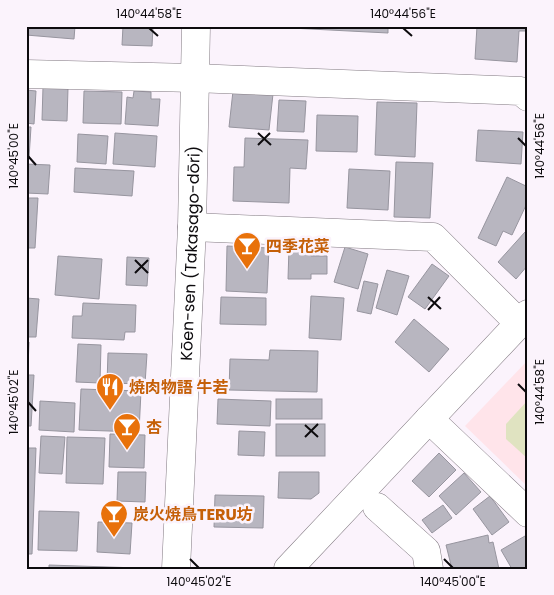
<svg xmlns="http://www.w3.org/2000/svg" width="554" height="595" font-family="Poppins,'Noto Sans JP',sans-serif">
  <rect width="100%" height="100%" fill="#fbf3fc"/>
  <!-- education -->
  <polygon fill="#ffe4ea" points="528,360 528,487 465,426"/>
  <!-- green -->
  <polygon fill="#e0e3c1" points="528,400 528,459 506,439 506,424"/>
  <!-- building -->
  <g fill="#b8b6c0" stroke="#97959f">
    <polygon points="26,26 75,26 74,39 26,35"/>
    <polygon points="123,26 153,26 152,46 122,45"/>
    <polygon points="252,26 388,26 388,33"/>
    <polygon points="477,26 528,26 528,31 519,31 517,62 475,59"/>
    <polygon points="43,87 68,88 67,121 42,120"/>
    <polygon points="26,90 36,91 34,124 26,123"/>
    <polygon points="84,91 122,92 121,124 83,123"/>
    <polygon points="134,91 151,92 151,99 160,99 158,126 125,124 127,97 133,98"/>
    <polygon points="233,91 273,94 269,130 229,127"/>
    <polygon points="279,100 306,101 304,132 277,131"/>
    <polygon points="377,102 417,103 415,157 375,155"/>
    <polygon points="317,115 358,116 357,152 316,151"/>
    <polygon points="26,127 31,127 29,158 26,158"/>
    <polygon points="478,130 523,132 521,164 476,161"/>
    <polygon points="115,133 157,136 155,167 113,164"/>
    <polygon points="78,134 108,136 106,164 77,162"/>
    <polygon points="245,138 308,140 306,169 290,168 289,203 233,201 234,167 244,167"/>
    <polygon points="396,162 433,163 430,218 394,217"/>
    <polygon points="26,164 50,165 48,194 26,193"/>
    <polygon points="75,168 134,171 132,196 74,192"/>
    <polygon points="349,169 390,171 388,210 347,208"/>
    <polygon points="507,177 528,187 528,201 512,235 503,231 496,246 478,238"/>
    <polygon points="26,198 38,198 35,248 26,248"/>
    <polygon points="525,232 528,235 528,265 516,279 498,262"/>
    <polygon points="227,246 269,248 267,293 226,291"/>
    <polygon points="345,247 368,254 358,289 334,282"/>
    <polygon points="289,248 311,248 311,256 327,256 327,274 311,274 311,279 288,279"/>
    <polygon points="58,256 102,259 99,299 55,295"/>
    <polygon points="127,257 149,258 147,286 126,285"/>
    <polygon points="432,264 449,276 425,309 408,297"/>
    <polygon points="387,270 409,276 397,315 376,308"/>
    <polygon points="364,281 378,284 371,314 357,311"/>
    <polygon points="311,296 344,298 341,340 309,338"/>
    <polygon points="221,297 266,298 266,325 220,324"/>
    <polygon points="26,298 39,299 36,337 26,337"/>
    <polygon points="83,303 136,305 135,332 125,332 124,340 72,338 73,316 82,316"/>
    <polygon points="414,319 449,349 429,372 395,342"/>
    <polygon points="26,342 29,342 28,368 26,368"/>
    <polygon points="78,344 101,345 100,383 76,382"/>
    <polygon points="270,350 318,351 317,392 229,390 230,359 269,360"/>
    <polygon points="108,353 147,354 145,384 107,383"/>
    <polygon points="26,375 34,375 31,426 26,426"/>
    <polygon points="81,389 141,391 139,432 79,430"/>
    <polygon points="218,399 271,401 270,426 217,424"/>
    <rect x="276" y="399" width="46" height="20"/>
    <polygon points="40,401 75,403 74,432 39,430"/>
    <rect x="276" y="424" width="49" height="32"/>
    <polygon points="239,431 265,432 264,456 238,455"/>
    <polygon points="110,434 145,435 144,468 109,467"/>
    <polygon points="41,436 65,437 62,474 39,473"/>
    <polygon points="67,437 105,438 103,484 66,483"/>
    <polygon points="26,448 36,448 32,554 26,554"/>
    <polygon points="439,453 456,470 429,497 412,481"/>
    <polygon points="118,472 146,472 145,502 117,501"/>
    <polygon points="279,472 319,472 319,493 311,499 278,498"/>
    <polygon points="464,473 481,492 456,515 439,496"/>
    <polygon points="215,495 264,496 263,528 214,527"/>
    <polygon points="490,496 509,522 492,535 473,509"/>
    <polygon points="443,505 452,518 432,533 422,520"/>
    <polygon points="39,511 79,512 77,551 38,550"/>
    <polygon points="98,522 132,523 130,554 97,552"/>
    <polygon points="488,535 489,543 493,542 499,569 452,569 446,545"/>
    <polygon points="525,536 528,540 528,569 512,569 501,550"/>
    <polygon points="49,565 138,568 138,569 49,569"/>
  </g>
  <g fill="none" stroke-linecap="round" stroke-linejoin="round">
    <defs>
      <g id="minor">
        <polyline points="26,74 194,78 521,91 528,97"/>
        <polyline points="192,227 433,237 519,323"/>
        <polyline points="429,419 528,513"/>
        <polyline points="377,507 426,551 429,569"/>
        <path id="s1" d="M176,569L192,227L196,26"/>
        <polyline points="288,569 528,314"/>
      </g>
    </defs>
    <!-- minor casing -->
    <use href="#minor" stroke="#827a82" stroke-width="29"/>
    <!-- minor -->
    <use href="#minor" stroke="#fff" stroke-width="28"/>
  </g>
  <!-- ticks -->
  <path fill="none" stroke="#0d0b0e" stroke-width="2" d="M149,28L158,36M403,28L412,36M258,133L271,145M518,138L526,146M258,145L270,133M28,156L36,165M135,260L148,273M135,273L148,260M428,297L441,309M428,310L440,297M518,384L526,392M28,402L36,411M305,425L318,437M305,437L318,424M190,559L199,568M444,559L453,568"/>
  <!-- icons -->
  <defs>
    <symbol id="bar-pin" viewBox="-11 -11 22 30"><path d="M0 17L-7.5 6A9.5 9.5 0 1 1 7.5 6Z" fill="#e8710a" stroke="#fbf3fc"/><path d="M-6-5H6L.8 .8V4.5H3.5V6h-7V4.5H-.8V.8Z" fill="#fff"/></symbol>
    <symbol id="restaurant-pin" viewBox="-11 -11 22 30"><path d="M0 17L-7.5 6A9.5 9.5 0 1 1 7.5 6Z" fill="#e8710a" stroke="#fbf3fc"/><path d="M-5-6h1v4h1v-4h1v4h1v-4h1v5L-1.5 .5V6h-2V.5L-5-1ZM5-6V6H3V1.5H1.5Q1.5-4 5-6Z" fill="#fff"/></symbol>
  </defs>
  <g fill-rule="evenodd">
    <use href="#bar-pin" x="231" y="230" width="32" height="43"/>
    <use href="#restaurant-pin" x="94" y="371" width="32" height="43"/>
    <use href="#bar-pin" x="111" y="411" width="32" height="43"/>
    <use href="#bar-pin" x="98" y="498" width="32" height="43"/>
  </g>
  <g text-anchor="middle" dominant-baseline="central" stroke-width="5" stroke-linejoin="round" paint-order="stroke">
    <!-- food labels -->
    <g font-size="16" font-weight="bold" fill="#c56008" stroke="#fbf3fc" text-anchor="start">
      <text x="266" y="246">四季花菜</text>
      <text x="129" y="387">焼肉物語 牛若</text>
      <text x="146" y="427">杏</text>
      <text x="133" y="514">炭火焼鳥TERU坊</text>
    </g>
    <!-- street labels -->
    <g font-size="16" fill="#0d0b0e" stroke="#fbf3fc">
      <text stroke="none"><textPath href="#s1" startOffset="316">Kōen-sen (Takasago-dōri)</textPath></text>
    </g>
  </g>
  <!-- border -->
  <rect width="554" height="595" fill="none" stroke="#fbf3fc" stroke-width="55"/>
  <rect x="28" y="28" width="498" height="540" fill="none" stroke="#0d0b0e" stroke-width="2"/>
  <g font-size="12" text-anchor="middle" fill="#0d0b0e">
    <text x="149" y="18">140°44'58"E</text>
    <text x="403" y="18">140°44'56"E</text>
    <text transform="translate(540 146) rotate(-90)" y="4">140°44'56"E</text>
    <text transform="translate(14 156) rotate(-90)" y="4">140°45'00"E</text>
    <text transform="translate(540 392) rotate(-90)" y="4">140°44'58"E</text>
    <text transform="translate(14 402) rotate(-90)" y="4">140°45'02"E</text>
    <text x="199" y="586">140°45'02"E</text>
    <text x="453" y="586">140°45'00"E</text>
  </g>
</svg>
